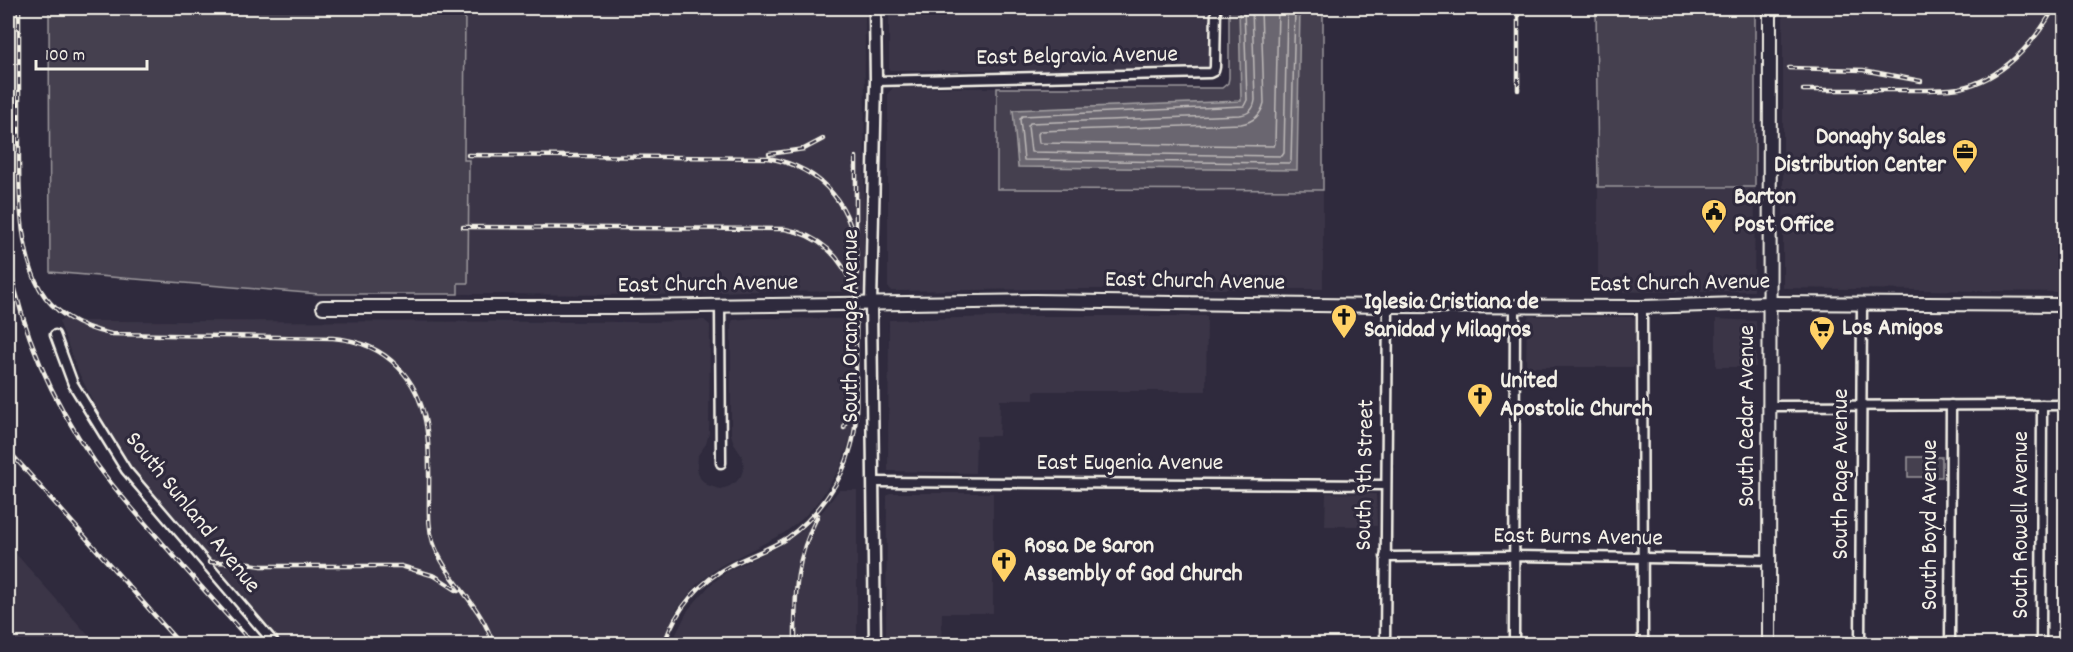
<svg xmlns="http://www.w3.org/2000/svg" width="2073" height="652" font-family="Dekko,sans-serif">
  <rect width="100%" height="100%" fill="#2f2a3d"/>
  <filter id="ink" filterUnits="userSpaceOnUse"><feTurbulence type="fractalNoise" baseFrequency=".0167" numOctaves="2"/><feDisplacementMap in="SourceGraphic" scale="12" xChannelSelector="R" yChannelSelector="G"/><feConvolveMatrix kernelMatrix="1 2 1 2 8 2 1 2 1" color-interpolation-filters="sRGB"/></filter>
  <g filter="url(#ink)">
    <!-- built -->
    <g fill="#3b3647">
      <polygon points="465,8 865,8 864,292 744,291 656,295 458,294 458,283 468,283 468,160 464,160"/>
      <rect x="889" y="8" width="327" height="62"/>
      <polygon points="1783,8 2065,8 2065,292 1783,288"/>
      <polygon points="894,87 997,88 997,189 1323,190 1323,289 1042,289 891,291 888,287 888,93"/>
      <polygon points="1598,187 1755,187 1754,291 1598,292"/>
      <polygon points="1033,316 1207,316 1206,391 1034,391 1034,400 1000,400 999,436 976,436 975,473 888,471 889,320"/>
      <polygon points="1530,316 1632,317 1635,319 1634,367 1526,367 1527,319"/>
      <polygon points="64,318 84,321 653,322 704,320 710,325 709,433 706,444 698,455 697,469 700,478 707,485 720,489 728,487 736,482 741,476 744,467 742,456 734,444 731,434 731,324 733,320 755,318 855,319 854,418 849,442 840,468 818,502 801,520 784,533 720,566 696,585 677,609 661,644 282,644 136,476 125,460 105,426 76,367 59,321"/>
      <polygon points="1716,319 1756,321 1756,367 1716,367"/>
      <polygon points="839,490 857,490 857,644 671,644 688,610 711,584 728,571 778,547 799,533 822,512"/>
      <polygon points="890,493 993,493 993,613 942,613 941,644 886,644 887,496"/>
      <polygon points="1326,493 1376,494 1377,526 1325,526"/>
      <polygon points="8,545 96,644 8,644"/>
    </g>
    <!-- green -->
    <g fill="#454050" stroke="#9c989c" stroke-width="1.5">
      <polygon points="49,8 465,8 464,160 469,160 468,283 458,283 458,294 319,294 50,272"/>
      <polygon points="1229,8 1323,8 1323,190 997,189 997,88 1222,88 1228,83 1229,78"/>
      <polygon points="1596,8 1755,8 1755,187 1598,187"/>
      <rect x="1908" y="457" width="34" height="20"/>
    </g>
    <!-- water -->
    <polygon fill="#6a6670" stroke="#a19ea0" stroke-width="1.5" points="1239,8 1300,8 1297,170 1018,167 1013,110 1241,101"/>
    <g fill="none" stroke-linecap="round" stroke-linejoin="round">
      <!-- shore -->
      <g stroke="#bdb9b8" stroke-width="1.5">
        <polyline points="1244,8 1247,100 1244,106 1022,116 1020,119 1024,160 1290,163 1291,161 1295,8"/>
        <path d="M1252,8L1255,100C1254,109 1249,114 1240,115L1030,123L1028,126L1031,152L1282,156L1284,153L1287,8"/>
        <path d="M1261,8L1264,103C1261,115 1253,122 1241,124L1040,131L1038,134L1039,143L1274,146L1275,144L1278,8"/>
      </g>
      <defs>
        <g id="minor">
          <polyline points="876,81 1210,73 1214,71 1215,67 1216,8"/>
          <polyline points="720,305 721,463"/>
          <polyline points="1642,307 1643,644"/>
          <polyline points="55,335 73,384 126,470 275,644"/>
          <polyline points="1768,406 2066,405"/>
          <polyline points="873,482 1385,485"/>
          <polyline points="1385,557 1514,556 1770,560"/>
          <polyline points="1385,644 1388,306"/>
          <polyline points="1514,644 1515,305"/>
          <polyline points="1860,644 1862,304"/>
          <polyline points="1950,644 1951,405"/>
          <polyline points="2041,644 2042,405"/>
        </g>
        <polyline id="tertiary" points="875,644 871,304 876,81 875,8"/>
        <g id="secondary">
          <polyline points="323,307 630,307 1034,301 1388,306 1642,307 1769,303 2066,305"/>
          <polyline points="1769,644 1770,8"/>
        </g>
      </defs>
      <!-- minor casing -->
      <use href="#minor" stroke="#f4f1e8" stroke-width="13"/>
      <!-- tertiary casing -->
      <use href="#tertiary" stroke="#f4f1e8" stroke-width="15"/>
      <!-- secondary casing -->
      <use href="#secondary" stroke="#f4f1e8" stroke-width="16"/>
      <!-- minor -->
      <use href="#minor" stroke="#2f2a3d" stroke-width="8"/>
      <!-- tertiary -->
      <use href="#tertiary" stroke="#2f2a3d" stroke-width="10"/>
      <!-- secondary -->
      <use href="#secondary" stroke="#2f2a3d" stroke-width="12"/>
      <defs>
        <g id="rail">
          <path d="M19,8C19,46 19,84 19,122C19,169 16,248 40,289C55,315 83,328 111,334L333,338C357,340 381,349 398,367C433,402 429,452 429,497C429,512 428,527 433,542C446,580 482,605 493,644"/>
          <polyline points="1518,8 1518,90"/>
          <polyline points="1789,68 1863,70 1921,81"/>
          <path d="M1803,90C1834,90 1864,90 1895,90C1916,90 1938,91 1959,88C2001,80 2034,44 2054,8"/>
          <polyline points="769,154 804,149 823,139"/>
          <path d="M468,155L768,158C824,168 855,208 857,264C856,301 856,337 856,374C856,398 858,423 851,447C842,482 817,517 787,538C770,549 751,555 733,564C700,581 676,609 664,644"/>
          <polyline points="856,157 856,231"/>
          <path d="M463,227L785,229C819,235 843,257 853,289"/>
          <path d="M8,258C22,332 52,401 95,462C116,492 141,518 165,546C194,579 224,612 253,644"/>
          <polyline points="844,428 851,398"/>
          <polyline points="8,450 180,644"/>
          <polyline points="209,562 251,563"/>
          <polyline points="243,563 262,566 401,566 435,576 458,591"/>
          <path d="M795,638C795,590 795,560 818,515"/>
        </g>
      </defs>
      <!-- rail casing -->
      <use href="#rail" stroke="#f4f1e8" stroke-width="4.5"/>
      <!-- rail -->
      <use href="#rail" stroke="#2f2a3d" stroke-width="2" stroke-dasharray="7" stroke-linecap="butt"/>
    </g>
  </g>
  <!-- icons -->
  <defs>
    <symbol id="office-pin" viewBox="-11 -11 22 30"><path d="M0 17L-7.5 6A9.5 9.5 0 1 1 7.5 6Z" fill="#ffd166" stroke="#2f2a3d"/><path d="M-6-3h4V-5.5h4V-3h4V5H-6ZM-1-4.5V-3h2v-1.5ZM-6 0V1H6V0Z" fill="#111"/></symbol>
    <symbol id="civic-pin" viewBox="-11 -11 22 30"><path d="M0 17L-7.5 6A9.5 9.5 0 1 1 7.5 6Z" fill="#ffd166" stroke="#2f2a3d"/><path d="M-.6-6.5H3V-4.5H.6V-3L4-1V1h2V6H-6V1h2V-1L-.6-3ZM-1.2 2.5V6h2.4V2.5Z" fill="#111"/></symbol>
    <symbol id="church-pin" viewBox="-11 -11 22 30"><path d="M0 17L-7.5 6A9.5 9.5 0 1 1 7.5 6Z" fill="#ffd166" stroke="#2f2a3d"/><path d="M-1.2-6h2.4v3.5h3.3v2.4h-3.3V6h-2.4V-.1h-3.3v-2.4h3.3Z" fill="#111"/></symbol>
    <symbol id="supermarket-pin" viewBox="-11 -11 22 30"><path d="M0 17L-7.5 6A9.5 9.5 0 1 1 7.5 6Z" fill="#ffd166" stroke="#2f2a3d"/><path d="M-6-5.5h2.5l.6 2H6L4.5 2H-2.5L-4.4-4H-6ZM-1.5 3.2a1.3 1.3 0 1 0 .1 0ZM3 3.2a1.3 1.3 0 1 0 .1 0Z" fill="#111"/></symbol>
  </defs>
  <g fill-rule="evenodd">
    <use href="#office-pin" x="1950" y="137" width="30" height="40"/>
    <use href="#civic-pin" x="1699" y="197" width="30" height="40"/>
    <use href="#church-pin" x="1329" y="302" width="30" height="40"/>
    <use href="#supermarket-pin" x="1807" y="314" width="30" height="40"/>
    <use href="#church-pin" x="1465" y="381" width="30" height="40"/>
    <use href="#church-pin" x="989" y="546" width="30" height="40"/>
  </g>
  <g text-anchor="middle" dominant-baseline="central" stroke-width="6" stroke-linejoin="round" paint-order="stroke">
    <!-- street labels -->
    <g font-size="24" fill="#f4f1e8" stroke="#2f2a3d">
      <text transform="translate(1077 57) rotate(-1)">East Belgravia Avenue</text>
      <text transform="translate(1195 282) rotate(1)">East Church Avenue</text>
      <text transform="translate(1680 284) rotate(-1)">East Church Avenue</text>
      <text transform="translate(708 285) rotate(-1)">East Church Avenue</text>
      <text transform="translate(852 326) rotate(-90)">South Orange Avenue</text>
      <text transform="translate(1748 416) rotate(-90)">South Cedar Avenue</text>
      <text x="1130" y="464">East Eugenia Avenue</text>
      <text transform="translate(1842 474) rotate(-90)">South Page Avenue</text>
      <text transform="translate(1366 475) rotate(-89)">South 9th Street</text>
      <text transform="translate(192 513) rotate(51)">South Sunland Avenue</text>
      <text transform="translate(1931 525) rotate(-90)">South Boyd Avenue</text>
      <text transform="translate(2022 525) rotate(-90)">South Rowell Avenue</text>
      <text transform="translate(1578 538) rotate(1)">East Burns Avenue</text>
    </g>
    <!-- poi labels -->
    <g font-size="24" font-weight="bold" fill="#f4f1e8" stroke="#2f2a3d" text-anchor="start">
      <text x="1946" y="138" text-anchor="end">Donaghy Sales<tspan x="1946" dy="28">Distribution Center</tspan></text>
      <text x="1734" y="198">Barton<tspan x="1734" dy="28">Post Office</tspan></text>
      <text x="1364" y="303">Iglesia Cristiana de<tspan x="1364" dy="28">Sanidad y Milagros</tspan></text>
      <text x="1842" y="329">Los Amigos</text>
      <text x="1500" y="382">United<tspan x="1500" dy="28">Apostolic Church</tspan></text>
      <text x="1024" y="547">Rosa De Saron<tspan x="1024" dy="28">Assembly of God Church</tspan></text>
    </g>
  </g>
  <!-- margin -->
  <rect width="2073" height="652" fill="none" stroke="#2f2a3d" stroke-width="30"/>
  <rect x="15" y="15" width="2043" height="622" fill="none" stroke="#f4f1e8" stroke-width="2" filter="url(#ink)"/>
  <!-- scale -->
  <path d="M36 60v9h111v-9" fill="none" stroke="#f4f1e8" stroke-width="3"/>
  <text x="45" y="60" font-size="18" fill="#f4f1e8" stroke="#2f2a3d" stroke-width="4.5" paint-order="stroke">100 m</text>
</svg>
